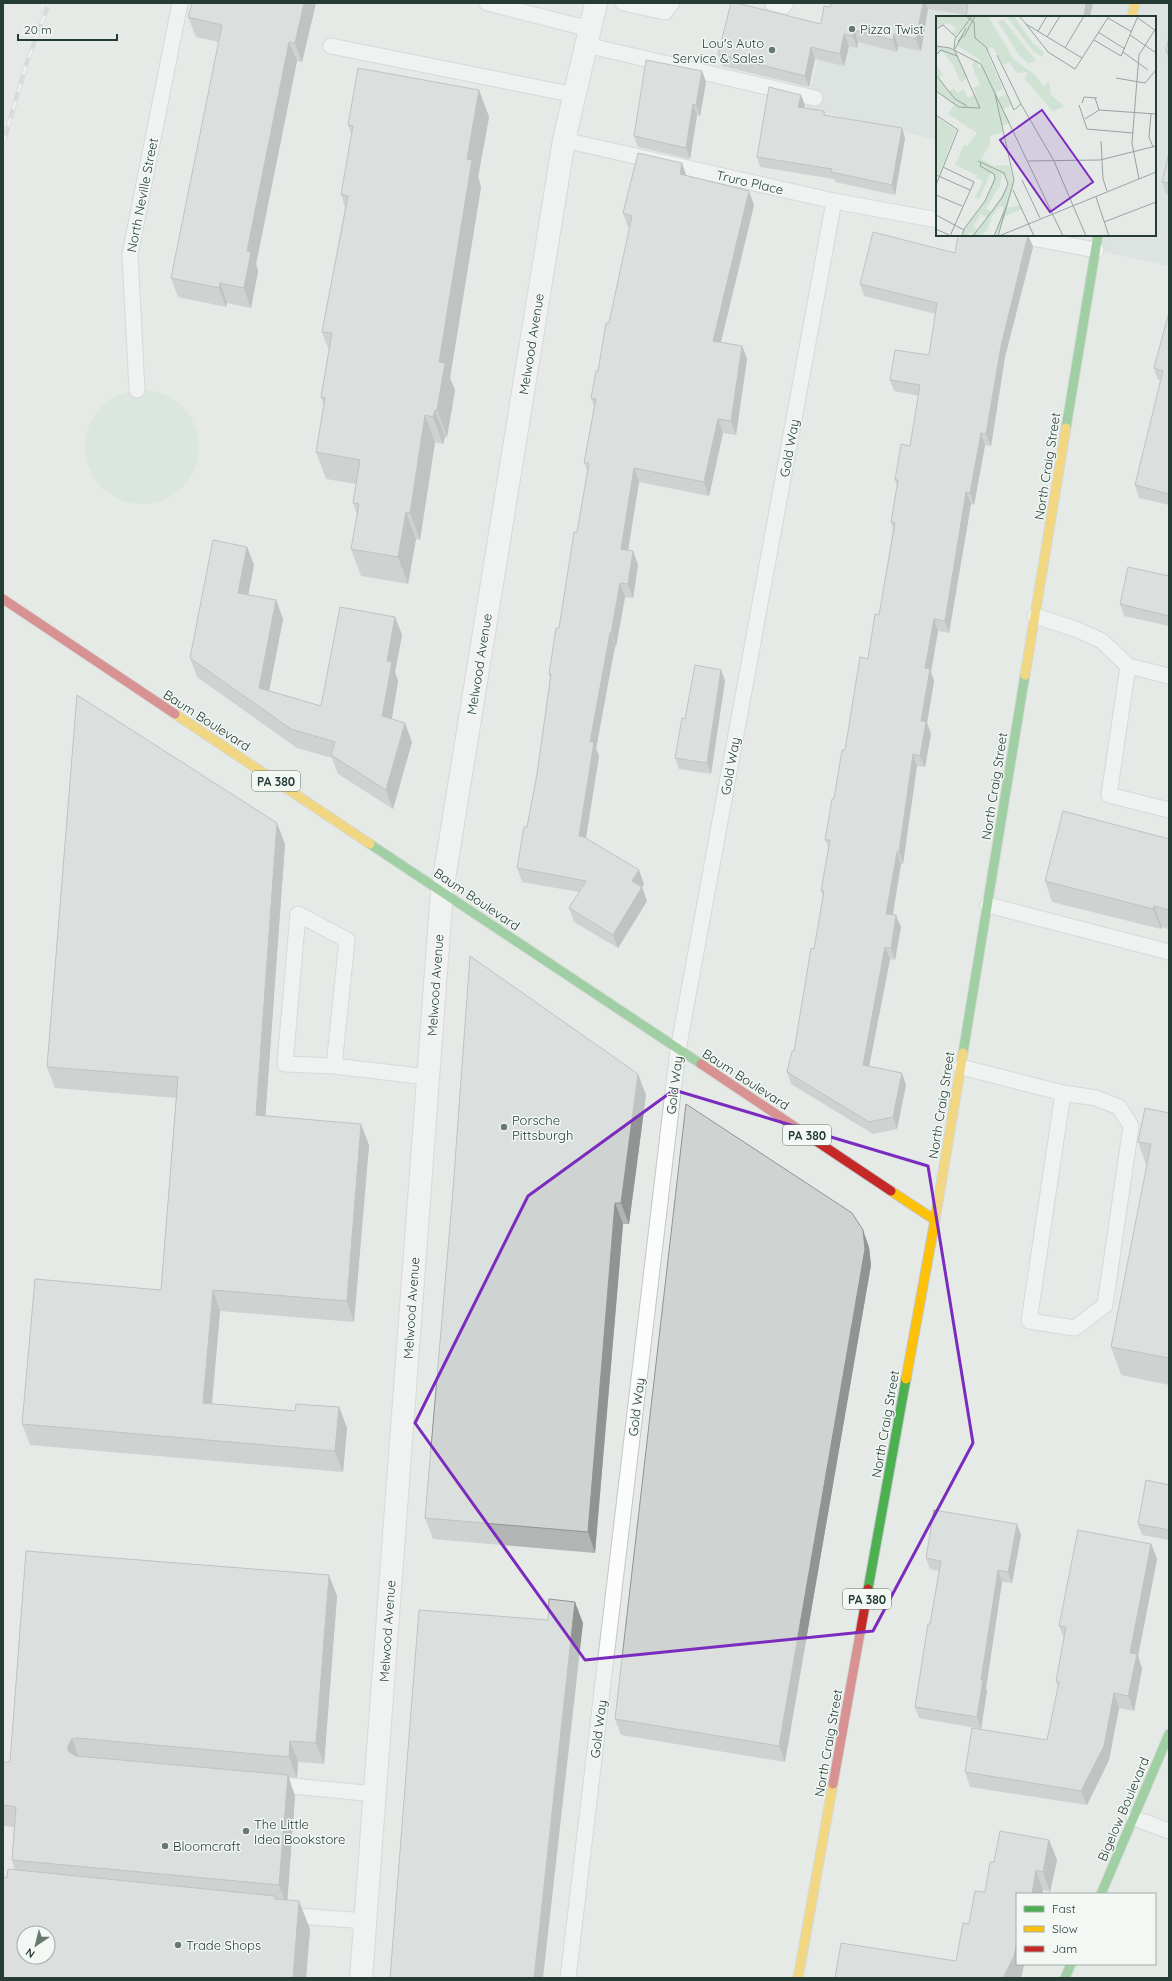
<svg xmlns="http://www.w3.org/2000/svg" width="1172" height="1981" font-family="Quicksand,sans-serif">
  <rect width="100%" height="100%" fill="#e5eae7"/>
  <!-- built -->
  <polygon fill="#d3dbd7" points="837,3 1169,3 1169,266 1096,250 1098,235 1155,235 1155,17 937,17 937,140 806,108 824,33"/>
  <!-- green -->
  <circle fill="#cfe2d3" cx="142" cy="447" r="57"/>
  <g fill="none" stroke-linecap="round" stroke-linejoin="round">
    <defs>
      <g id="lane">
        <polyline points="487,3 590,29"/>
        <polyline points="623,3 665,12 672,3"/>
        <polyline points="772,3 784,6 786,3"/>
        <polyline points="586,45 815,98"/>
        <polyline points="331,46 575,95"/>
        <polyline points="564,140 834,201 937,220"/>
        <polyline points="1017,235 1096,250"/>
        <polyline points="137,390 130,254 180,3"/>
        <polyline points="1035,616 1078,630 1102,641 1128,666 1169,676"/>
        <polyline points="1128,666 1109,795 1169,810"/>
        <polyline points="988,905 1169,952"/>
        <polyline points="334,1066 285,1064 298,914 347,940 334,1066 428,1077"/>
        <polyline points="961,1067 1063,1093 1096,1098 1119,1107 1131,1126 1105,1305 1075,1328 1029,1321 1063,1093"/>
        <polyline points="272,1784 375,1794"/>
        <polyline points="1134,1818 1169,1831"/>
        <polyline points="285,1915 366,1921"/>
        <polyline points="568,1978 678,1050 834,201"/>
      </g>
      <polyline id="street" points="361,1978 442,891 564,140 596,3"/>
      <g id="fast">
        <polyline points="1066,428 1098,235"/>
        <polyline points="370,844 701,1064"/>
        <polyline points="963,1053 1025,675"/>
        <polyline points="868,1589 906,1379"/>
        <polyline points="1101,1894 1169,1734"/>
        <polyline points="1065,1978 1071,1964"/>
      </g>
      <g id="slow">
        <polyline points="1132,17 1135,3"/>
        <polyline points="1025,675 1066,428"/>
        <polyline points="175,714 370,844"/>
        <polyline points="891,1191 935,1220 906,1379"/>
        <polyline points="935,1220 963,1053"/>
        <polyline points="798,1978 833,1784"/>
      </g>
      <g id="jam">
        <polyline points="3,599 175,714"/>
        <polyline points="701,1064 891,1191"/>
        <polyline points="833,1784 868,1589"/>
      </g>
    </defs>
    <!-- lane casing -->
    <use href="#lane" stroke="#c2c7c4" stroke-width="17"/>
    <!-- street casing -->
    <use href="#street" stroke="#c2c7c4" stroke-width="24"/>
    <!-- fast casing -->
    <use href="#fast" stroke="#c0c7c4" stroke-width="11"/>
    <!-- slow casing -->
    <use href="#slow" stroke="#c0c7c4" stroke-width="11"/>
    <!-- jam casing -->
    <use href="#jam" stroke="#c0c7c4" stroke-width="11"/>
    <!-- lane -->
    <use href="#lane" stroke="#fbfcfb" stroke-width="15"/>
    <!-- street -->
    <use href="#street" stroke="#fbfcfb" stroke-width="22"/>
    <!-- fast -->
    <use href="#fast" stroke="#4caf50" stroke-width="9"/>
    <!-- slow -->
    <use href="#slow" stroke="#ffc107" stroke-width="9"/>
    <!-- jam -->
    <use href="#jam" stroke="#c62828" stroke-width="9"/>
    <defs>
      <polyline id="rail" points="3,144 27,62 49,3"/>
    </defs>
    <!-- rail casing -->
    <use href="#rail" stroke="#c7cbc9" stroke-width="4.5"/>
    <!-- rail -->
    <use href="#rail" stroke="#f3f8f5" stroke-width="3" stroke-dasharray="9" stroke-linecap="butt"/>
  </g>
  <!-- wall -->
  <g fill="#b2b5b4">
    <polygon points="316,3 302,62 297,61 256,264 258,271 251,308 227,303 226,307 178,297 171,278 219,42 196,37 188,17"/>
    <polygon points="831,3 1093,3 1090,17 966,17 966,15 928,9 921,51 898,46 897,52 858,42 857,48 849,46 844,66 815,59 809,87 722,66 718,54 821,24 830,7"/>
    <polygon points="1169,37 1169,60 1166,51"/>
    <polygon points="702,71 706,82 700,116 697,115 690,159 638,147 634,136"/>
    <polygon points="479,90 489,117 478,177 481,187 450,378 455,390 447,437 445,437 443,444 435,442 420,540 416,539 408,584 361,576 351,549 357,515 353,503 356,484 326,479 316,452 324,405 321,397 329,351 322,332 345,208 341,194 352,135 348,125"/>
    <polygon points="805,105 804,108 824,111 826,116 905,138 895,195 835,182 834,179 760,167 757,157"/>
    <polygon points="1169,153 1169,195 1166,194 1162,182"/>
    <polygon points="687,176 754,205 721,342 742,346 747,359 736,435 723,433 709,496 639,482 628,550 633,551 638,565 633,598 625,597 616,647 615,646 596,749 599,756 586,838 644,884 642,887 647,901 618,948 574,922 569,908 579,892 522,882 517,868 527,827 537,774 550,678 549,674 559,628 577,532 588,472 584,463 594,406 591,398 609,323 630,227 628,227 623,213"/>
    <polygon points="1028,235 1033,247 1005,357 991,446 985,445 974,505 971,504 949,633 938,631 931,672 934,681 927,723 931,734 925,767 917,766 903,864 901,864 892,915 901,927 895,960 890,959 869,1067 906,1085 897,1129 873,1134 791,1084 787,1072 794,1051 814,949 823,897 821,891 829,848 825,840 834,799 845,750 868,659 879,615 893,529 891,522 897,485 895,480 910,446 919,396 894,391 890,380 929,355 936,314 864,296 860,284 955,253"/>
    <polygon points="1169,312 1169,505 1139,498 1135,485 1161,381 1158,380 1154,368"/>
    <polygon points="247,547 254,565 248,595 276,600 283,619 269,691 321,706 395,617 402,635 395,672 398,681 392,719 412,742 393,809 338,774 332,758 297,748 197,677 190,658"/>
    <polygon points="1169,576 1169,626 1124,616 1120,604"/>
    <polygon points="721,670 725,681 711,774 679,769 675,758 685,719"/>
    <polygon points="1169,839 1169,929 1162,927 1161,929 1052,902 1045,881"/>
    <polygon points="285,844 265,1116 369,1145 354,1322 220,1311 212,1404 295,1411 339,1407 347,1428 343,1472 30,1445 22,1424 161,1290 176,1098 55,1088 47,1067"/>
    <polygon points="646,1095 629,1224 623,1224 595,1553 433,1539 425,1518 453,1190"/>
    <polygon points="1169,1113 1169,1385 1121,1375 1111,1347 1147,1167 1138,1142"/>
    <polygon points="869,1247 871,1265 785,1762 621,1735 615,1719"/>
    <polygon points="1169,1485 1169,1540 1142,1535 1138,1524"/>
    <polygon points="1017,1524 1021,1535 1012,1583 1002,1582 986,1688 987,1691 981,1729 919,1718 915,1707 930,1624 939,1571 930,1569 926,1558"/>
    <polygon points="1151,1544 1157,1559 1138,1656 1142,1669 1134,1711 1119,1708 1109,1760 1087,1805 970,1787 965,1772 1047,1740 1058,1687 1056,1681 1064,1639 1059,1626"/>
    <polygon points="337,1596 324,1764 298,1762 297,1778 288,1777 295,1796 287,1900 310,1929 306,1978 3,1978 7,1878 15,1870 12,1860 14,1827 3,1826 3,1762 10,1762"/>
    <polygon points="1049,1840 1057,1860 1050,1892 1043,1890 1043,1894 1017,1894 1017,1964 1024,1964 1022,1975 1020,1978 835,1978 956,1961 969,1924 985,1892 994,1862"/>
  </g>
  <!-- shaded-wall -->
  <g fill="#919492">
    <polygon points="304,3 316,3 302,62 295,43"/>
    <polygon points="923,3 926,3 928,9 921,51 916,39"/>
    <polygon points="1086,3 1093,3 1090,17 1084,17"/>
    <polygon points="854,30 858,42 857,48 853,36"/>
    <polygon points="844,34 849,46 844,66 840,54"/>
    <polygon points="894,34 898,46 897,52 893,40"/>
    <polygon points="289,42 297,61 256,264 258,271 251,308 244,288 247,251"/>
    <polygon points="811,47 815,59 809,87 805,76"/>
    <polygon points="702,71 706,82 700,116 696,105"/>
    <polygon points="479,90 489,117 478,177 481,187 450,378 455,390 447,437 437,410 439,362 467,159"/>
    <polygon points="801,95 805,105 802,117 798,107"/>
    <polygon points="693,104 697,115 690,159 686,148"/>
    <polygon points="902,128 905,138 895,195 892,185"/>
    <polygon points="682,163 687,177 680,174"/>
    <polygon points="749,191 754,205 718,354 713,341"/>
    <polygon points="1028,235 1033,247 1005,357 991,446 986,434 1001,346"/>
    <polygon points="220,283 227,303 226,307 219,288"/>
    <polygon points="742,346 747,359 736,435 731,421"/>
    <polygon points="435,410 445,437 443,444 433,417"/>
    <polygon points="425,415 435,442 420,540 410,513"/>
    <polygon points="718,419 723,433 709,496 704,482"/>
    <polygon points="981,433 985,445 974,505 970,493"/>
    <polygon points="634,468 639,482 626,563 621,549"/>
    <polygon points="966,492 971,504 949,633 945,621"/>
    <polygon points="406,512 416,539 408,584 398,557"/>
    <polygon points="247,547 254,565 245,612 238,593"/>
    <polygon points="633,551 638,565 633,598 628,584"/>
    <polygon points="620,583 625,597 616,647 611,633"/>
    <polygon points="276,600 283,619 266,707 259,688"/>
    <polygon points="395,617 402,635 395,672 398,681 389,735 382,716 387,661"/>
    <polygon points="934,619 938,631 931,672 934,681 927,723 931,734 925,767 920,756 921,721 925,668"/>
    <polygon points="610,633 615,646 596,749 599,756 584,850 579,836 590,742"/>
    <polygon points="721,670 725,681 711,774 707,763"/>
    <polygon points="405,723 412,742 393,809 386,790"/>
    <polygon points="913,754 917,766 903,864 899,852"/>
    <polygon points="277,823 285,844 264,1136 256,1115"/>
    <polygon points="897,852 901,864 891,926 886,914"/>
    <polygon points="639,870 644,884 637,894 632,881"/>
    <polygon points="642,887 647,901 618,948 613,935"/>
    <polygon points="1154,906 1162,927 1161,929 1153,909"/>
    <polygon points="896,915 901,927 895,960 891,948"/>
    <polygon points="885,947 890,959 867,1077 863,1065"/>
    <polygon points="902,1073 906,1085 897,1129 893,1117"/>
    <polygon points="638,1074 646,1095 629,1224 621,1203"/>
    <polygon points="361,1124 369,1145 354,1322 347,1301"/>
    <polygon points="615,1203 623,1224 595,1553 588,1532"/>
    <polygon points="863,1230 869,1247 871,1265 785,1762 779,1746"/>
    <polygon points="213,1290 220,1311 210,1424 203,1403"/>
    <polygon points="339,1407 347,1428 343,1472 335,1451"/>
    <polygon points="1017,1524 1021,1535 1012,1583 1008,1572"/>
    <polygon points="1151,1544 1157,1559 1138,1656 1142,1669 1134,1711 1128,1696 1130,1653"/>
    <polygon points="998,1570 1002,1582 986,1688 987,1691 981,1729 977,1717 981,1680"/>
    <polygon points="329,1575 337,1596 324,1764 316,1743"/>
    <polygon points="575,1602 583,1623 543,1978 534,1978"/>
    <polygon points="1114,1693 1119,1708 1109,1760 1087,1805 1081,1791"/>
    <polygon points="72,1739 80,1760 68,1751 68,1746"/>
    <polygon points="290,1741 298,1762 297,1778 289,1757"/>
    <polygon points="288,1775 295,1796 287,1906 279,1885"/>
    <polygon points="1049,1840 1057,1860 1050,1892 1043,1872"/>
    <polygon points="1036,1870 1043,1890 1043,1894 1032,1894"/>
    <polygon points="299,1901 310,1929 306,1978 293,1978"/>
    <polygon points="1017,1941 1017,1964 1024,1964 1022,1975 1020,1978 1003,1978"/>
  </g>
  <!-- building -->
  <g fill="#cfd3d1" stroke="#919492" fill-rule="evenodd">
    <polygon points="192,3 304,3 295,43 289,42 247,251 251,252 244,288 220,283 219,288 171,278 222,25 188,17"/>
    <polygon points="731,3 737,3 821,24 824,6 830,7 831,3 923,3 916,39 894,34 893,40 854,30 853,36 844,34 840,54 811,47 805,76 718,54"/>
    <polygon points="959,3 1086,3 1084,17 966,17 968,4"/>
    <polygon points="1169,37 1169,52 1166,51"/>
    <polygon points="646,60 702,71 696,105 693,104 686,148 634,136"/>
    <polygon points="358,68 479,90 467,159 472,160 439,362 445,363 437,410 435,410 433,417 425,415 410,513 406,512 398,557 351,549 359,504 353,503 360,460 316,452 325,398 321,397 332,333 322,332 348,196 341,194 353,126 348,125"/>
    <polygon points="769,87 801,95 798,107 824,111 824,115 902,128 892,185 831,172 832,169 757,157"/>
    <polygon points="638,153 682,163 680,174 749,191 713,341 742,346 731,421 718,419 704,482 634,468 621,549 633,551 628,584 620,583 611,633 610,633 590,742 594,742 579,836 584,837 639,870 632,881 642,887 613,935 569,908 586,881 517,868 524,827 527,827 537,774 551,674 549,674 556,628 559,628 574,532 577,532 589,463 584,463 596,399 591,398 596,371 598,371 606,323 609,323 632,216 623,213"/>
    <polygon points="1169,153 1169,183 1162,182"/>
    <polygon points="873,232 955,253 958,235 1028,235 1001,346 986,434 981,433 970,493 966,492 945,621 934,619 925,668 930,669 921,721 926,722 920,756 913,754 899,852 897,852 886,914 896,915 891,948 885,947 863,1065 902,1073 893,1117 869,1122 787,1072 792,1051 794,1051 811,948 814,949 824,891 821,891 830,840 825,840 832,799 834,799 842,750 845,750 860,657 868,659 875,614 879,615 895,523 891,522 898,480 895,480 901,444 910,446 920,385 890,380 895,350 929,355 937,303 860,284"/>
    <polygon points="1169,312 1169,494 1135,485 1163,371 1154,368"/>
    <polygon points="213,540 247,547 238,593 276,600 259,688 321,706 340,607 395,617 387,661 392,662 382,716 405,723 386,790 331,755 335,742 291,729 190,658"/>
    <polygon points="1128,567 1169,576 1169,616 1120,604"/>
    <polygon points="695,665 721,670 707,763 675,758 682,718 685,719"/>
    <polygon points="77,695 277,823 256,1115 361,1124 347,1301 213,1290 203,1403 295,1411 296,1404 339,1407 335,1451 22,1424 35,1279 161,1290 178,1077 47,1067"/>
    <polygon points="1063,811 1169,839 1169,910 1154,906 1153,909 1045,881"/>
    <polygon points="470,956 638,1074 621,1203 615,1203 588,1532 425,1518 453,1190"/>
    <polygon points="686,1104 852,1213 863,1230 865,1249 779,1746 615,1719"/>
    <polygon points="1145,1108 1169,1113 1169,1358 1111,1347 1151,1144 1138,1142"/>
    <polygon points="1146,1480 1169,1485 1169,1530 1138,1524"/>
    <polygon points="934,1510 1017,1524 1008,1572 998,1570 981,1680 983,1680 977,1717 915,1707 928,1624 930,1624 941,1561 926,1558"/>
    <polygon points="1078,1530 1151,1544 1130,1653 1137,1654 1128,1696 1114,1693 1104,1746 1081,1791 965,1772 972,1728 1047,1740 1059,1682 1056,1681 1066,1627 1059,1626"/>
    <polygon points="26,1551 329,1575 316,1743 290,1741 289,1757 77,1738 72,1739 68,1746 68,1751 76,1756 288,1775 279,1885 12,1860 16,1807 3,1805 3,1762 10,1762"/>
    <polygon points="549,1599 575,1602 534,1978 390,1978 419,1610 548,1620"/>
    <polygon points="1000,1831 1049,1840 1043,1872 1036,1870 1032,1894 1017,1894 1017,1941 1014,1956 1003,1978 835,1978 841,1943 956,1961 963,1923 969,1924 975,1891 985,1892 990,1862 994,1862"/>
    <path d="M8,1869L275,1896V1899L299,1901L293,1978H3V1877L7,1878ZM24,1933H48V1957H24Z"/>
  </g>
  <!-- marked area -->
  <path d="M0 0H1172V1981H0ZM674,1090L928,1166L973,1443L873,1631L585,1660L415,1423L528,1196Z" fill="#e5eae7" fill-opacity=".55" fill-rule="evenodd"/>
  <path fill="none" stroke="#7b2cbf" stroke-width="3" stroke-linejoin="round" d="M674,1090L928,1166L973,1443L873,1631L585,1660L415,1423L528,1196Z"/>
  <!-- markers -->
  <g fill="#687972" stroke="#f3f8f5" stroke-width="1.5">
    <circle cx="852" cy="29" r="4"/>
    <circle cx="772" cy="50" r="4"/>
    <circle cx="504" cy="1127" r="4"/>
    <circle cx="246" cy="1831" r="4"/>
    <circle cx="165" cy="1846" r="4"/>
    <circle cx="178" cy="1945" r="4"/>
  </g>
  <g text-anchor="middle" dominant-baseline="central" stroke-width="3" stroke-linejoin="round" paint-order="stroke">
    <!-- shield labels -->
    <g fill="#f3f8f5" stroke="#62746d" stroke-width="1">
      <rect x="252" y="771" width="48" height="20" rx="3"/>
      <rect x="783" y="1125" width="48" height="20" rx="3"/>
      <rect x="843" y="1589" width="48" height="20" rx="3"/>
    </g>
    <g font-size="12" font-weight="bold" fill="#243c33">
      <text x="276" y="781">PA 380</text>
      <text x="807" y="1135">PA 380</text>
      <text x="867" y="1599">PA 380</text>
    </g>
    <!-- poi labels -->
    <g font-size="13" fill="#243c33" stroke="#f3f8f5" text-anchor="start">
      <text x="860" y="29">Pizza Twist</text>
      <text x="764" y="43" text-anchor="end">Lou's Auto<tspan x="764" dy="15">Service &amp; Sales</tspan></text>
      <text x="512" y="1120">Porsche<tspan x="512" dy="15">Pittsburgh</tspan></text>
      <text x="254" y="1824">The Little<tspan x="254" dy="15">Idea Bookstore</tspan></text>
      <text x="173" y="1846">Bloomcraft</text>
      <text x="186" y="1945">Trade Shops</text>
    </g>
    <!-- street labels -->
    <g font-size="13" fill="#243c33" stroke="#f3f8f5">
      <text transform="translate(750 182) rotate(13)">Truro Place</text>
      <text transform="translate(142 195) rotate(-79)">North Neville Street</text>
      <text transform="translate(531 344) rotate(-81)">Melwood Avenue</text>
      <text transform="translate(789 448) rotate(-80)">Gold Way</text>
      <text transform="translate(1047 466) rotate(-81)">North Craig Street</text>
      <text transform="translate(479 664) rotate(-81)">Melwood Avenue</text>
      <text transform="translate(207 720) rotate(33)">Baum Boulevard</text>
      <text transform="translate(730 766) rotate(-80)">Gold Way</text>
      <text transform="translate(994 786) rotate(-81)">North Craig Street</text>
      <text transform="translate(477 899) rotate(34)">Baum Boulevard</text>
      <text transform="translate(435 985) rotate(-86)">Melwood Avenue</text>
      <text transform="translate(746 1079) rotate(33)">Baum Boulevard</text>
      <text transform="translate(674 1085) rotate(-83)">Gold Way</text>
      <text transform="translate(941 1105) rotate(-81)">North Craig Street</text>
      <text transform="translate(411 1308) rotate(-86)">Melwood Avenue</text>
      <text transform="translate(636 1407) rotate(-83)">Gold Way</text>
      <text transform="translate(885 1424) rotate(-80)">North Craig Street</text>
      <text transform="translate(387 1631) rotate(-86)">Melwood Avenue</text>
      <text transform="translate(598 1729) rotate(-83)">Gold Way</text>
      <text transform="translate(828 1743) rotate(-80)">North Craig Street</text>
      <text transform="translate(1123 1809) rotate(-67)">Bigelow Boulevard</text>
    </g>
  </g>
  <!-- overview -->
  <g transform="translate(936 16)">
    <rect width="220" height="220" fill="#e5eae7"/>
    <path d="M0,0H52L78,44L98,58L108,70L113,65L115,79L128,90L117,96L88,62L91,59L90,56L81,57L73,46L68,49L57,32L54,31L51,37L67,73L60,76L62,82L70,78L76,89L67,93L74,107L65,110L67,116L54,120V128L45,143L58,150L73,149L78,169L71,192L84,189L86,193L69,200L62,220H58L68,192L64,190L56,200L51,214L44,220H37L34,216L31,220H26L28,214L49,185L59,160L55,156L43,183L39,182L47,165L40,162L41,159L19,149L28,129L31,130L41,117L12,98L18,89L0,75V48L7,59L3,62L13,75L18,72L21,77L28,73L32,82L40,78L37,72L44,69L36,50L39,43L42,45V52L48,50L43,43L22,30L21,24L30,12L18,20L15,18L20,13L13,7L2,12ZM66,157L71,162V171L55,196L50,192L64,170ZM45,198L51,202L42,214L37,211ZM78,0L96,26L108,37L106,41L97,35L71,1ZM67,3L100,45L92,47L82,38L62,6ZM0,30L18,34L32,61L25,67L17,49L6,35L0,39ZM0,100L20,115L3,159L0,157Z" fill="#cfe2d3" fill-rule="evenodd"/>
    <path fill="none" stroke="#98a49f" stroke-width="1" d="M30,0L38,6L39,22L50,31L78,94L85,88M83,0L90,8L146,42M172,2L196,16M202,2L220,15M90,8L112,36L139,53L173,0M0,13L7,9L20,21M102,15L111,0M162,16L189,33M194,19L220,37M111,21L124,0M158,24L185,40L202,0M22,25L29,19L39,0M0,30L14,32L45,48L127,220M129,32L148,0M19,33L30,12M18,34L19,23L36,0M187,36L212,54M0,39L5,34L21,40M61,39L85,88L118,145L150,220M0,59L19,83L31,90M180,62L209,67L220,54M0,75L23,91L44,92L19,35M59,78L78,164L62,220M159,82L163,94M146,87L148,81L161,82M143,89L151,113L197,117M215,98L213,121L217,131M0,99L22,114L0,169M149,103L163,94L220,98M165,125L167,163L171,175M92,145L164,144L220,130M7,151L38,166L14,220M0,159L34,174M203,163L196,127L203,39L220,12M86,164L104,202M77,174L98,220M0,179L26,190M160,181L173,220M0,199L28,214M168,206L220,186M0,213L13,219M26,220L28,213L49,185L59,163L58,158L44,150L45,147M37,220L66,182L72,168L68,157L42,145M58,220L71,189M63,220L220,156"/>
    <path fill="#7b2cbf" fill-opacity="0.15" stroke="#7b2cbf" stroke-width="2" d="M106,94L157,166L114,196L64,124Z"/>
    <rect width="220" height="220" fill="none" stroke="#243c33" stroke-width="2"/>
  </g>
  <!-- border -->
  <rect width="1172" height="1981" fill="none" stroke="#243c33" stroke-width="8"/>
  <!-- legend -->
  <rect x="1016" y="1893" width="140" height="72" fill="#f3f8f5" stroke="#a0ada7"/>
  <rect x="1024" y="1906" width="20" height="6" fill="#4caf50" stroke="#a0ada7"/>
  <text x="1052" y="1913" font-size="12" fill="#243c33">Fast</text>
  <rect x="1024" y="1926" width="20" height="6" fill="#ffc107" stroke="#a0ada7"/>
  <text x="1052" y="1933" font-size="12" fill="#243c33">Slow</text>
  <rect x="1024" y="1946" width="20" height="6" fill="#c62828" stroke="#a0ada7"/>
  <text x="1052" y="1953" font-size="12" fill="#243c33">Jam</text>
  <!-- north arrow -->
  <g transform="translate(36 1945) rotate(215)"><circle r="19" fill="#f3f8f5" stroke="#a0ada7"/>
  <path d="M0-3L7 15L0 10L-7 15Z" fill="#687972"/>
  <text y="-6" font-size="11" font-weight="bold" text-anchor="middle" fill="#243c33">N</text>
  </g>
  <!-- scale -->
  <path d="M18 34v6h99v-6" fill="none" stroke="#243c33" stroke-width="2"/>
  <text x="24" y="34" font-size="12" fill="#243c33" stroke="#f3f8f5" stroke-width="3" paint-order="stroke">20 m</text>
</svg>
